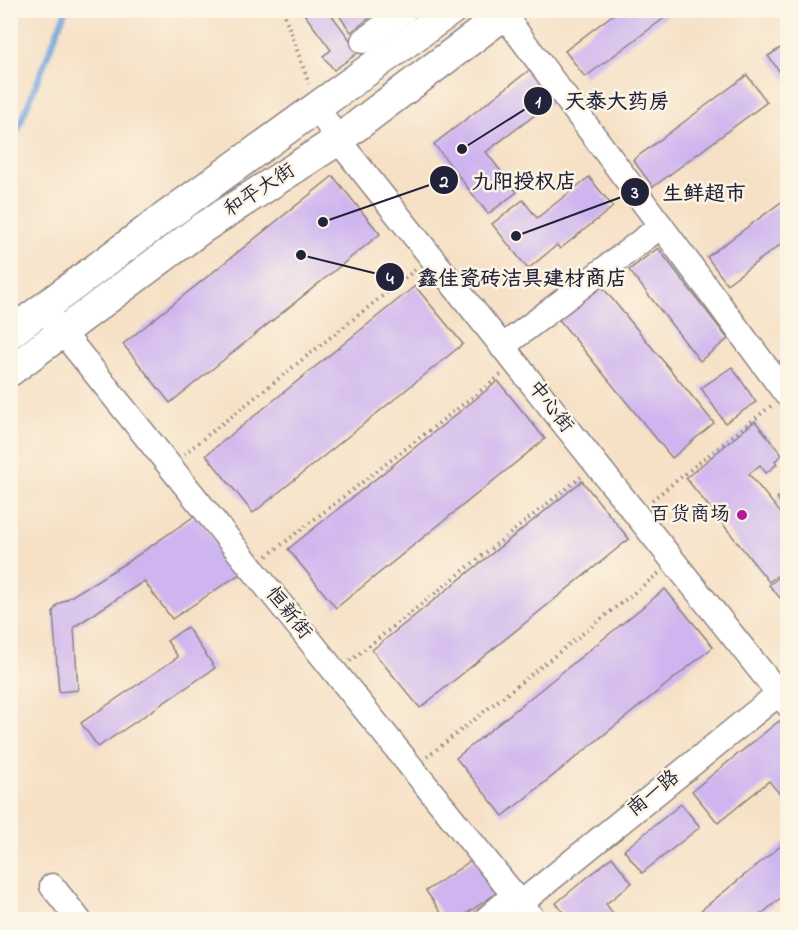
<svg xmlns="http://www.w3.org/2000/svg" width="798" height="930" font-family="'Indie Flower','LXGW WenKai TC',sans-serif">
  <rect width="100%" height="100%" fill="#fcf5e5"/>
  <filter id="ink" filterUnits="userSpaceOnUse"><feTurbulence type="fractalNoise" baseFrequency=".0167" numOctaves="2"/><feDisplacementMap in="SourceGraphic" scale="12" xChannelSelector="R" yChannelSelector="G"/><feConvolveMatrix kernelMatrix="1 2 1 2 8 2 1 2 1" color-interpolation-filters="sRGB"/></filter>
  <filter id="wash" filterUnits="userSpaceOnUse"><feTurbulence type="fractalNoise" baseFrequency=".008" numOctaves="4" result="noise"/><feDisplacementMap in="SourceGraphic" scale="24" xChannelSelector="R" yChannelSelector="G"/><feGaussianBlur stdDeviation="1.35" result="paint"/><feColorMatrix in="noise" values="0 0 0 0 0 0 0 0 0 0 0 0 0 0 0 0 0 1.4 0 .05"/><feComposite in="paint" operator="in"/></filter>
  <g filter="url(#wash)">
    <rect width="100%" height="100%" fill="#f6e1c6"/>
    <g fill="none" stroke-linecap="round" stroke-linejoin="round">
      <!-- stream -->
      <polyline stroke="#72a4dd" stroke-width="6" points="10,149 66,10"/>
    </g>
    <g id="blocks">
      <!-- building -->
      <g fill="#cfb5ef">
        <polygon points="303,10 328,10 359,52 334,70 323,56 331,50 302,11"/>
        <polygon points="335,10 380,10 351,32"/>
        <polygon points="619,10 675,10 585,77 565,51"/>
        <polygon points="788,43 788,83 768,56"/>
        <polygon points="532,68 556,99 486,152 517,192 488,214 434,144"/>
        <polygon points="747,75 767,102 653,187 633,160"/>
        <polygon points="333,176 380,234 170,403 123,344"/>
        <polygon points="589,177 613,207 560,249 557,245 528,269 492,224 523,200 537,218"/>
        <polygon points="788,197 788,239 727,284 707,257"/>
        <polygon points="658,248 728,339 700,361 629,270"/>
        <polygon points="599,283 714,423 672,458 557,317"/>
        <polygon points="415,286 463,344 253,513 206,455"/>
        <polygon points="788,356 788,378 777,363"/>
        <polygon points="732,367 756,402 725,423 701,388"/>
        <polygon points="498,381 545,439 336,608 288,549"/>
        <polygon points="755,421 782,455 775,461 777,464 766,473 760,465 749,474 788,522 788,567 769,582 686,478"/>
        <polygon points="582,481 629,539 420,708 372,650"/>
        <polygon points="788,491 788,513 777,498"/>
        <polygon points="196,515 241,573 172,619 144,581 74,627 78,690 59,692 53,612 57,605 129,561"/>
        <polygon points="788,570 788,607 769,585"/>
        <polygon points="665,589 713,647 503,816 456,758"/>
        <polygon points="187,627 215,668 98,747 81,723 178,657 167,641"/>
        <polygon points="779,721 788,731 788,804 769,781 718,823 692,791"/>
        <polygon points="681,804 700,827 642,873 624,850"/>
        <polygon points="788,840 788,892 754,920 689,920"/>
        <polygon points="612,857 632,883 606,904 618,920 569,920 556,903"/>
        <polygon points="475,858 498,892 457,920 446,920 426,891"/>
      </g>
    </g>
  </g>
  <g filter="url(#ink)">
    <use href="#blocks" fill-opacity="0" stroke="#8c8280" stroke-width="1.5"/>
    <g fill="none" stroke-linecap="round" stroke-linejoin="round">
      <defs>
        <g id="minor">
          <polyline points="504,15 786,394"/>
          <polyline points="363,41 405,10"/>
          <polyline points="317,107 338,140 788,705"/>
          <polyline points="51,318 534,920"/>
          <polyline points="502,347 661,226"/>
          <polyline points="52,886 79,920"/>
          <polyline points="521,903 788,686"/>
          <polyline points="485,920 514,895"/>
        </g>
        <g id="major">
          <polyline points="10,333 161,220 451,10"/>
          <polyline points="10,371 201,229 338,140 510,10"/>
        </g>
      </defs>
      <!-- minor casing -->
      <use href="#minor" stroke="#8c8280" stroke-width="27"/>
      <!-- major casing -->
      <use href="#major" stroke="#8c8280" stroke-width="33"/>
      <!-- path -->
      <g stroke="#8c8280" stroke-width="4" stroke-dasharray="1.5 4.5" stroke-linecap="butt">
        <polyline points="283,10 309,84"/>
        <polyline points="184,454 415,270"/>
        <polyline points="652,500 771,406"/>
        <polyline points="267,556 501,375"/>
        <polyline points="350,661 581,477"/>
        <polyline points="427,757 659,573"/>
      </g>
      <!-- minor -->
      <use href="#minor" stroke="#fff" stroke-width="24"/>
      <!-- major -->
      <use href="#major" stroke="#fff" stroke-width="30"/>
    </g>
  </g>
  <!-- markers -->
  <circle fill="#b5179e" stroke="#fcf5e5" stroke-width="2" cx="742" cy="515" r="6"/>
  <g text-anchor="middle" dominant-baseline="central" stroke-width="5" stroke-linejoin="round" paint-order="stroke">
    <!-- street labels -->
    <g font-size="20" fill="#22223b" stroke="#fcf5e5">
      <text transform="translate(260 191) rotate(-33)">和平大街</text>
      <text transform="translate(550 407) rotate(52)">中心街</text>
      <text transform="translate(288 614) rotate(51)">恒新街</text>
      <text transform="translate(654 794) rotate(-39)">南一路</text>
    </g>
    <!-- poi labels -->
    <g font-size="20" fill="#22223b" stroke="#fcf5e5" text-anchor="end">
      <text x="730" y="515">百货商场</text>
    </g>
  </g>
  <!-- callouts -->
  <path fill="none" stroke="#22223b" stroke-width="2" d="M462 149L538 101M323 222L444 180M516 236L635 192M301 255L390 277"/>
  <g fill="#22223b" stroke="#fcf5e5" stroke-width="2">
    <circle cx="462" cy="149" r="6"/>
    <circle cx="323" cy="222" r="6"/>
    <circle cx="516" cy="236" r="6"/>
    <circle cx="301" cy="255" r="6"/>
    <circle cx="538" cy="101" r="15"/>
    <circle cx="444" cy="180" r="15"/>
    <circle cx="635" cy="192" r="15"/>
    <circle cx="390" cy="277" r="15"/>
  </g>
  <g font-size="18" text-anchor="middle" font-weight="bold" fill="#fff">
    <text x="538" y="107">1</text>
    <text x="444" y="187">2</text>
    <text x="635" y="198">3</text>
    <text x="390" y="284">4</text>
  </g>
  <g font-size="21" text-anchor="middle" font-weight="bold" fill="#22223b" stroke="#fcf5e5" stroke-width="5" stroke-linejoin="round" paint-order="stroke">
    <text x="617" y="108">天泰大药房</text>
    <text x="524" y="188">九阳授权店</text>
    <text x="704" y="200">生鲜超市</text>
    <text x="522" y="285">鑫佳瓷砖洁具建材商店</text>
  </g>
  <!-- margin -->
  <rect width="798" height="930" fill="none" stroke="#fcf5e5" stroke-width="36"/>
</svg>
